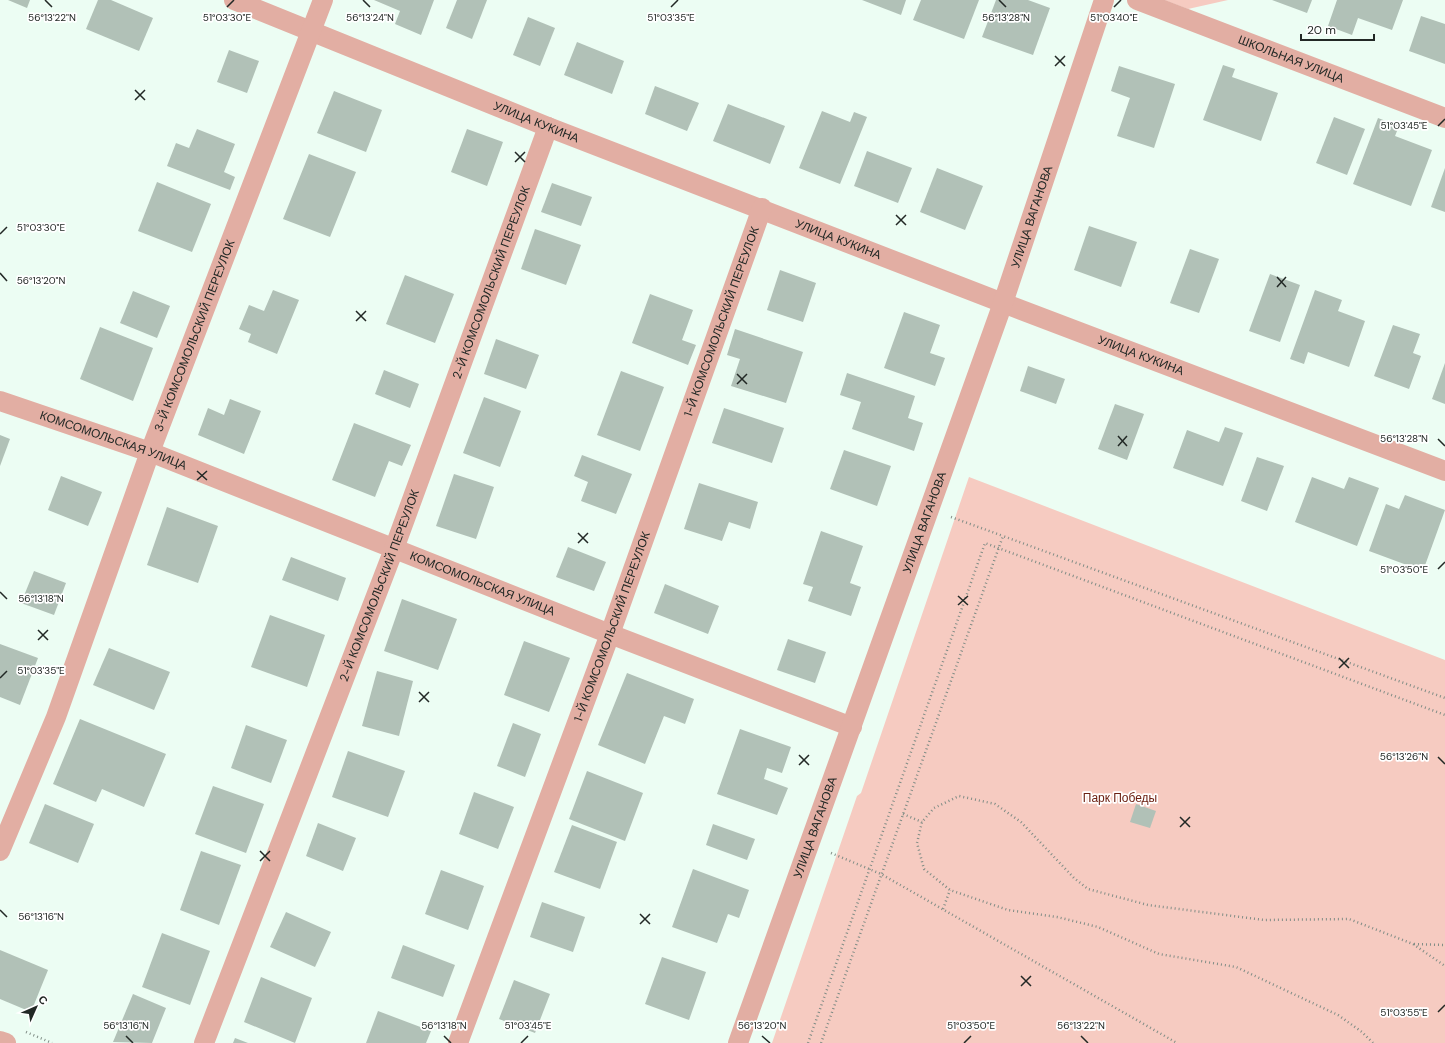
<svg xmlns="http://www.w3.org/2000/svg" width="1445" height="1043" font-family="'DM Sans',sans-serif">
  <rect width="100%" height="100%" fill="#ecfdf3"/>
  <!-- green -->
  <g fill="#f6cbc1">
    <polygon points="1164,0 1228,0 1188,9"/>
    <polygon points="969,477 1445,660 1445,1043 772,1043 857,796 861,793"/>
  </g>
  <!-- building -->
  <g fill="#b1c1b7">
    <polygon points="8,0 30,0 27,8"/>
    <polygon points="98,0 111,0 153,18 139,51 86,29"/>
    <polygon points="374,0 434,0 421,35 395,24 400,11"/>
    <polygon points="457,0 487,0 472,39 446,28"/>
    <polygon points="862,0 906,0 901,15"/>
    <polygon points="921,0 979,0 964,39 913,20"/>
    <polygon points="996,0 1028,0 1050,8 1033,55 982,37"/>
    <polygon points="1272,0 1312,0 1307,13"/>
    <polygon points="1337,0 1403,0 1392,30 1358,18 1352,35 1328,26"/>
    <polygon points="1421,16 1445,24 1445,64 1409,51"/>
    <polygon points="528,17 555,28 540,66 513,55"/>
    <polygon points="577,42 624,61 612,94 564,75"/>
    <polygon points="229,50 259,61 247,93 217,82"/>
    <polygon points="1223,65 1235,69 1232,77 1278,93 1261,141 1203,120"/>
    <polygon points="1119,66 1175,84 1154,148 1117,136 1130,98 1111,91"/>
    <polygon points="655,86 699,103 687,131 645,114"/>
    <polygon points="334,91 382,110 366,152 317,133"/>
    <polygon points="728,104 785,126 770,164 713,141"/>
    <polygon points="822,111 850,122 854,112 867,117 840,184 799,168"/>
    <polygon points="1334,117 1365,129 1347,175 1316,163"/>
    <polygon points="1378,118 1399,126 1395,136 1432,150 1411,206 1353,184"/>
    <polygon points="197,129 235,144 224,172 235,177 230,190 167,166 176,143 189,148"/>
    <polygon points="467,129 503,142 487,186 451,172"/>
    <polygon points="867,151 912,168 898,203 854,186"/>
    <polygon points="309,154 356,172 330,237 283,219"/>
    <polygon points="937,168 983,186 965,230 920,212"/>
    <polygon points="1445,168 1445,212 1431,207"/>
    <polygon points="157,182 211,204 192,252 138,231"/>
    <polygon points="552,183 592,197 581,226 541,212"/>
    <polygon points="1089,226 1137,242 1121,287 1074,270"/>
    <polygon points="535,229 581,245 566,285 521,269"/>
    <polygon points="1190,249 1219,259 1199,313 1170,303"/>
    <polygon points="780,270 816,283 803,322 767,310"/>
    <polygon points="1270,274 1300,285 1280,342 1249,331"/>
    <polygon points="405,275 454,294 435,343 386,324"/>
    <polygon points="273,290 299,300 277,354 248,342 251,334 239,329 249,305 264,311"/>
    <polygon points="1315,290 1342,300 1338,311 1365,321 1349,367 1308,352 1304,364 1290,359"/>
    <polygon points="133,291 170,306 157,338 120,323"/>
    <polygon points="650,294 693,310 682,340 696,345 688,365 632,343"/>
    <polygon points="904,312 940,325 930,353 945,358 935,386 884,368"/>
    <polygon points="1393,325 1420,334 1413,353 1421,356 1409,389 1374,376"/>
    <polygon points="100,327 153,348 133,401 80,379"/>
    <polygon points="735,329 803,352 786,403 731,386 740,359 727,355"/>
    <polygon points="496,339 539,355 526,389 484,374"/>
    <polygon points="1445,363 1445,404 1432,399"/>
    <polygon points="1028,366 1065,379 1056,404 1020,391"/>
    <polygon points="384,370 419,384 410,408 375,394"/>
    <polygon points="621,371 664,387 640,451 597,435"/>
    <polygon points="847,373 915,396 908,418 923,423 914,451 852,429 861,402 840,395"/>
    <polygon points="484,397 521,411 500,467 463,453"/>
    <polygon points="230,399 261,411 244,454 198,435 208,408 224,415"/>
    <polygon points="1115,404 1144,414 1127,460 1098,449"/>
    <polygon points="724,408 784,428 772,463 712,443"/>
    <polygon points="354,423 411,445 402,466 389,461 375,497 332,480"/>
    <polygon points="1225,427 1243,433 1223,486 1173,468 1187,430 1219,442"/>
    <polygon points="0,435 10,439 0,466"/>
    <polygon points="844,450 891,466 877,506 830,489"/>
    <polygon points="582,455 632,474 616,514 581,501 588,482 574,476"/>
    <polygon points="1257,457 1284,466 1267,511 1241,501"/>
    <polygon points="454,474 494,487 476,539 436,526"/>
    <polygon points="61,476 102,492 88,526 48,510"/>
    <polygon points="1312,477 1344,489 1349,477 1379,488 1357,546 1295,522"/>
    <polygon points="699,483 758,502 750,529 729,522 722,541 684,529"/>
    <polygon points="1405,495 1445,510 1423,571 1369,551 1386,504 1399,509"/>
    <polygon points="167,507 218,526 198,583 147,565"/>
    <polygon points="821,531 863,546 850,583 861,587 851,616 808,601 813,587 803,584"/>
    <polygon points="568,547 606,562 594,591 556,577"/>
    <polygon points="291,557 346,578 338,601 282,580"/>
    <polygon points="34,571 66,583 54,615 21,603"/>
    <polygon points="665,584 719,606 708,634 654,613"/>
    <polygon points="402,599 457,619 438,670 384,651"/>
    <polygon points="270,615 325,635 307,687 251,667"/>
    <polygon points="788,639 826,652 815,683 777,670"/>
    <polygon points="524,641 570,658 549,712 504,695"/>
    <polygon points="0,644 38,658 20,705 0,697"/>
    <polygon points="109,648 170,672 154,710 93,685"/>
    <polygon points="377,671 413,681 399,736 362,726"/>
    <polygon points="627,673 694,699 685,724 664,716 645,764 598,745"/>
    <polygon points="80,719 166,754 144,807 102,789 96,802 53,784"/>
    <polygon points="513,723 541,734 525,777 497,766"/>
    <polygon points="246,725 287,740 271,783 231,768"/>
    <polygon points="740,729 791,747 782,773 767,768 764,779 788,788 777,815 717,794"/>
    <polygon points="348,751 405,771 388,817 332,797"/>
    <polygon points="587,771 643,793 625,841 569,819"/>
    <polygon points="213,786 264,804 246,853 195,834"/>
    <polygon points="474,792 514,807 498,849 459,834"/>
    <polygon points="45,804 94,824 78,863 29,843"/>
    <polygon points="1136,804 1156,811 1150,828 1130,822"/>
    <polygon points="318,823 356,838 343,871 306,856"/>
    <polygon points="713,824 755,839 747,860 706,845"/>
    <polygon points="572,825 617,842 600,889 554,872"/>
    <polygon points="201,851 241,865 219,925 180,910"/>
    <polygon points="693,869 749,890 739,918 728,914 717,943 672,927"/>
    <polygon points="441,870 484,886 468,930 425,914"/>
    <polygon points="542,902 585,917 573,952 530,937"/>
    <polygon points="286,912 331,932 315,967 270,947"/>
    <polygon points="162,933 210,951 190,1005 142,987"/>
    <polygon points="403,945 455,965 443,997 391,978"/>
    <polygon points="0,950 48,970 31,1012 0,999"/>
    <polygon points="662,957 706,972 689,1020 645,1004"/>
    <polygon points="261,977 312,998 295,1043 244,1022"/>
    <polygon points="514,980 550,994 535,1033 499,1019"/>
    <polygon points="133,994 166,1008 152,1043 113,1042"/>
    <polygon points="378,1011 431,1031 426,1043 366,1043"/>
    <polygon points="235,1038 248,1043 233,1043"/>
  </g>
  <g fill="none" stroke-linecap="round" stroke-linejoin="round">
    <!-- path -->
    <g stroke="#818d86" stroke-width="2.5" stroke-dasharray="1 3" stroke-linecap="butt">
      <polyline points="951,517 1003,536"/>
      <polyline points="903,814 922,822"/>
      <polyline points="831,853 881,874 1177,1043"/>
      <polyline points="943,909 950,890"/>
      <polyline points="1414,944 1445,945"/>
      <polyline points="26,1032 52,1043"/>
      <polyline points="808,1043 985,543 1445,715"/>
      <polyline points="821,1043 1003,536 1445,698"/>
      <polyline points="1373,1043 1362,1032 1338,1015 1236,967 1159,954 1098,927 1057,917 1008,910 950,890 924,869 917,843 922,822 934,808 959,796 995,804 1021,822 1074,878 1088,889 1148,905 1264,920 1349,919 1413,944 1445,966"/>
    </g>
    <!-- street -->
    <g stroke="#e2aea3" stroke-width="20">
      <path id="s1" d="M234,0L548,127L1003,303L1445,471"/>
      <path id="s2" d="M1137,0L1445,118"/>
      <path id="s3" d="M0,401L150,452L610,634L852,727"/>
      <path id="s4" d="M0,851L56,717L150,452L323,0"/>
      <polyline points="0,1041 6,1043"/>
      <path id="s5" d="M204,1043L394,549L548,127"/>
      <path id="s6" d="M458,1043L610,634L762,208"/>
      <path id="s7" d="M738,1043L1003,303L1104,0"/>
    </g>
  </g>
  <!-- ticks -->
  <path fill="none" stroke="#222825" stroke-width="1.5" d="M45,0L52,7M363,0L370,7M999,0L1006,7M227,7L234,0M671,7L678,0M1114,7L1121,0M1055,56L1065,66M1055,66L1065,56M135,90L145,100M135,100L145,90M1438,126L1445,119M515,152L525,162M515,162L525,152M896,215L906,225M896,225L906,215M0,234L7,227M0,273L7,281M1277,277L1286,287M1277,287L1286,277M356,311L366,321M356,321L366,311M737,374L747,384M737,384L747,374M1118,436L1127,446M1438,439L1445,446M1118,446L1127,436M197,471L207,480M197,480L207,471M578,533L588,543M578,543L588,533M1438,569L1445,562M0,592L7,599M958,596L968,605M958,605L968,596M38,630L48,640M38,640L48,630M1339,658L1349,668M1339,668L1349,658M0,678L7,671M419,692L429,702M419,702L429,692M799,755L809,765M1438,757L1445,764M799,765L809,755M1180,817L1190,827M1180,827L1190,817M260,851L270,861M260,861L270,851M0,910L7,917M640,914L650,924M640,924L650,914M1021,976L1031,986M1021,986L1031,976M1438,1012L1445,1005M126,1036L133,1043M444,1036L451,1043M762,1036L770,1043M1081,1036L1088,1043M521,1043L528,1036M964,1043L971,1036"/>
  <g text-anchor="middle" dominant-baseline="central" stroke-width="3.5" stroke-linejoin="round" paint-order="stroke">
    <!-- street labels -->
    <g font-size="12" fill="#222825" stroke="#fff">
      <text stroke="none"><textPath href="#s2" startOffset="165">ШКОЛЬНАЯ УЛИЦА</textPath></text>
      <text stroke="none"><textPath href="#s1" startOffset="326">УЛИЦА КУКИНА</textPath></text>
      <text stroke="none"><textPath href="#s7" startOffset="877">УЛИЦА ВАГАНОВА</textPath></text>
      <text stroke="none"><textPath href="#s1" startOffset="650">УЛИЦА КУКИНА</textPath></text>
      <text stroke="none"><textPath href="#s5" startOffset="813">2-Й КОМСОМОЛЬСКИЙ ПЕРЕУЛОК</textPath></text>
      <text stroke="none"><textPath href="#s6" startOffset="768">1-Й КОМСОМОЛЬСКИЙ ПЕРЕУЛОК</textPath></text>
      <text stroke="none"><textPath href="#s4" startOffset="551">3-Й КОМСОМОЛЬСКИЙ ПЕРЕУЛОК</textPath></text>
      <text stroke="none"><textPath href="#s1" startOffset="974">УЛИЦА КУКИНА</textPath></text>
      <text stroke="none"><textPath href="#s3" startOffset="120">КОМСОМОЛЬСКАЯ УЛИЦА</textPath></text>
      <text stroke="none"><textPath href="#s7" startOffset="553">УЛИЦА ВАГАНОВА</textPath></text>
      <text stroke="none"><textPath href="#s3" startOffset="516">КОМСОМОЛЬСКАЯ УЛИЦА</textPath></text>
      <text stroke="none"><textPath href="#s5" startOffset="490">2-Й КОМСОМОЛЬСКИЙ ПЕРЕУЛОК</textPath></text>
      <text stroke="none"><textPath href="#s6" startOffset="444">1-Й КОМСОМОЛЬСКИЙ ПЕРЕУЛОК</textPath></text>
      <text stroke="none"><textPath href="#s7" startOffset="229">УЛИЦА ВАГАНОВА</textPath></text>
    </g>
    <!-- park labels -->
    <g font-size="12" fill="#6c2012" stroke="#fff">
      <text x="1120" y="798">Парк Победы</text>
    </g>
  </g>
  <g font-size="10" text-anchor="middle" fill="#222825" stroke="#fff" stroke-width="3.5" stroke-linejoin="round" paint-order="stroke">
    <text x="52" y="21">56°13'22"N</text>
    <text x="227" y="21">51°03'30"E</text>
    <text x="370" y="21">56°13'24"N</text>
    <text x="671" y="21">51°03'35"E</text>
    <text x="1006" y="21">56°13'28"N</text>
    <text x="1114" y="21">51°03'40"E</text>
    <text x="1404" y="129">51°03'45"E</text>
    <text x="41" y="231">51°03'30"E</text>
    <text x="41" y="284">56°13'20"N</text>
    <text x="1404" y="442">56°13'28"N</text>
    <text x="1404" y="573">51°03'50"E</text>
    <text x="41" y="602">56°13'18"N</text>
    <text x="41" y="674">51°03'35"E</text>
    <text x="1404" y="760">56°13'26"N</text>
    <text x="41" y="920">56°13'16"N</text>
    <text x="1404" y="1016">51°03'55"E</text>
    <text x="126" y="1029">56°13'16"N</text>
    <text x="444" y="1029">56°13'18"N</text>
    <text x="528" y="1029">51°03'45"E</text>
    <text x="762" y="1029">56°13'20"N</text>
    <text x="971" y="1029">51°03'50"E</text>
    <text x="1081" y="1029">56°13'22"N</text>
  </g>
  <!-- north arrow -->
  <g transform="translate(36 1007) rotate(45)" stroke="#ffffff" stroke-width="3" paint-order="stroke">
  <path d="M0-3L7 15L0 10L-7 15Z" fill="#222825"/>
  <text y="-6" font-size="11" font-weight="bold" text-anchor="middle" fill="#222825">С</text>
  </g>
  <!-- scale -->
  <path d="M1301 34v6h73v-6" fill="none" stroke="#222825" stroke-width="2"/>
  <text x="1307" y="34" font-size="12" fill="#222825" stroke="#ffffff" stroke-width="3" paint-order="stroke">20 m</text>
</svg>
